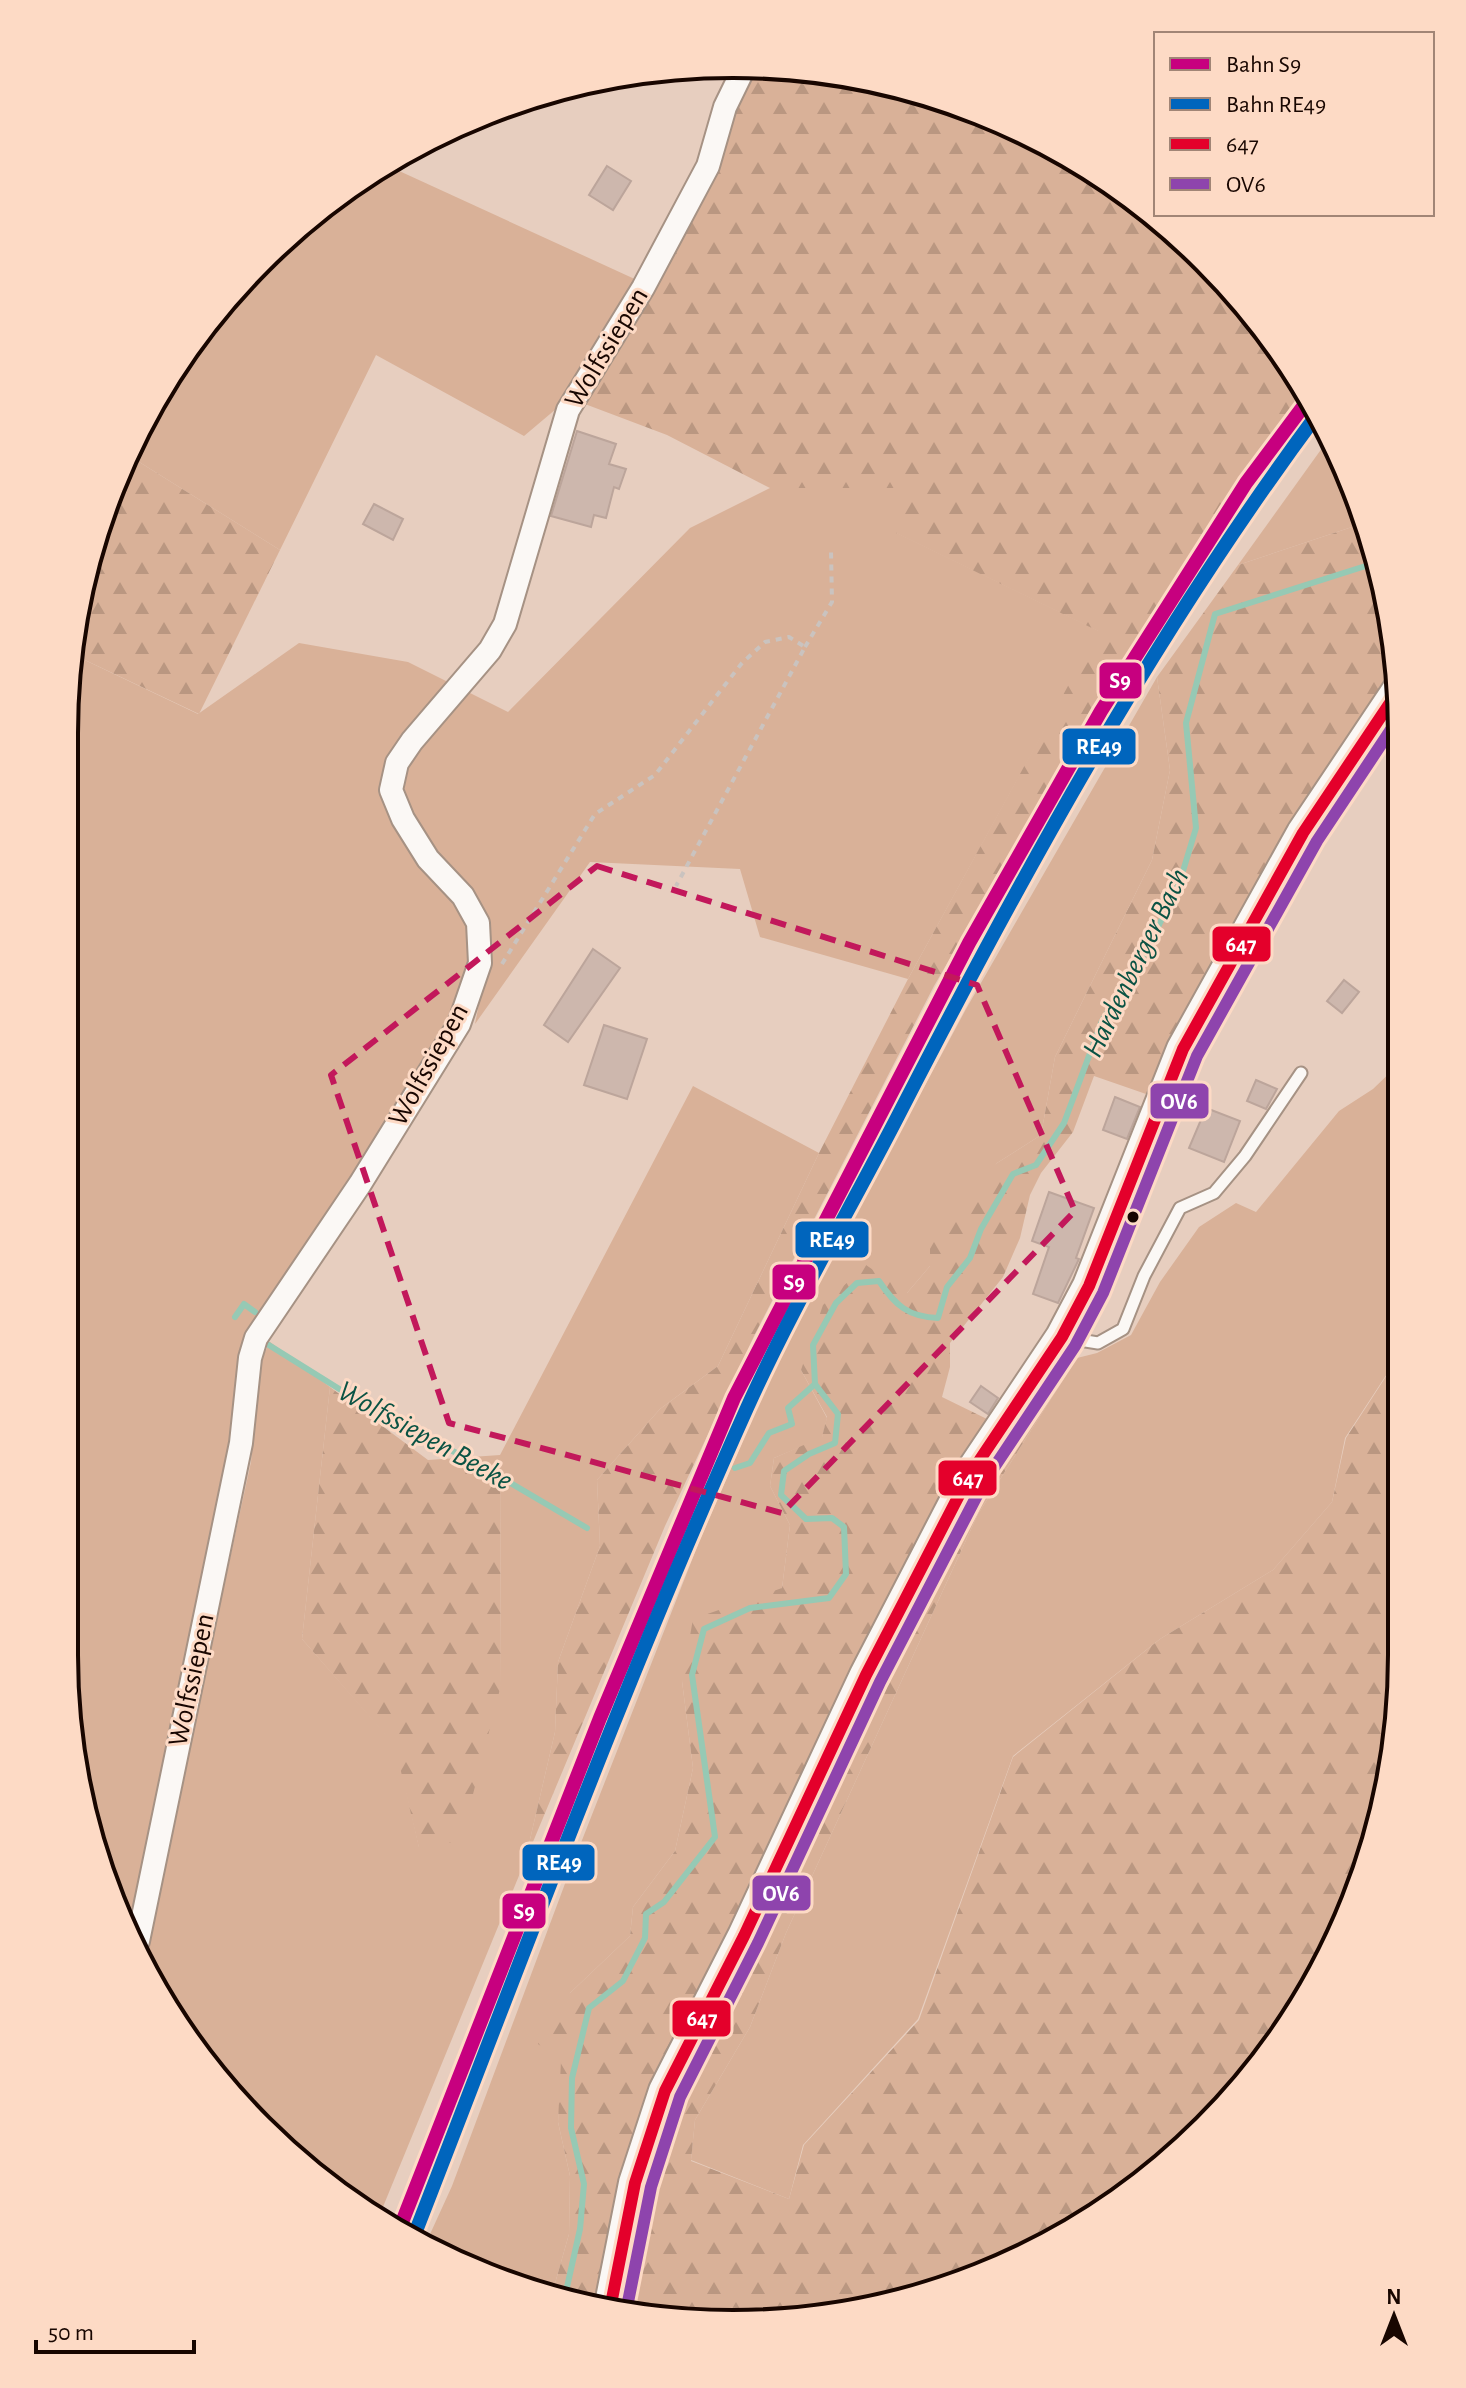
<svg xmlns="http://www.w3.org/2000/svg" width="1466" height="2388" font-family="'Alegreya Sans',sans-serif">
  <defs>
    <pattern id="forest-firs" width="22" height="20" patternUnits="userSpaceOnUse" patternTransform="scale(2)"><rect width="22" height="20" fill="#d9b198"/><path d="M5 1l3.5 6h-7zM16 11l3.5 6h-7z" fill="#ba9781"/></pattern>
  </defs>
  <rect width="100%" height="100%" fill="#e7cebf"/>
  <!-- grass -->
  <g fill="#d9b198">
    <polygon points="384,164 639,281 569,398 524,436 376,355 280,550 128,455 202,326 292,230"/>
    <polygon points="1330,437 1367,522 1238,565"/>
    <polygon points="770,488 917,488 897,533 1099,631 908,979 760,937 740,869 590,862 475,1024 480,999 454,1012 245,1348 234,1444 132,1930 99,1870 64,1655 70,653 198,714 299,643 408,662 508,712 690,528"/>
    <polygon points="1157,677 1170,770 1152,860 1055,1057 1041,1135 997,1163 930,1266 907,1293 801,1370 827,1418 822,1438 774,1458 770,1486 790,1525 782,1588 682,1681 693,1768 675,1851 633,1907 630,1936 570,1993 558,2122 570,2176 569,2234 552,2294 518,2289 426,2243 452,2186 566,1881 699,1542 781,1353 966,1009"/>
    <polygon points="1399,1064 1398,1357 1345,1438 1332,1502 1273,1570 1160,1639 1013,1756 918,2019 803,2145 789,2199 691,2160 695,2120 750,2027 786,1933 978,1514 1077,1358 1097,1353 1131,1335 1160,1282 1199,1227 1236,1203 1256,1212 1339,1111 1373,1089"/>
    <polygon points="693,1086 819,1153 718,1366 660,1409 597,1480 600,1546 558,1662 555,1732 525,1861 378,2219 361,2211 202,2062 144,1954 251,1462 259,1364 270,1342 330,1387 302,1639 396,1746 419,1847 501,1684 500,1455"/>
  </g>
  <!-- forest -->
  <g fill="url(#forest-firs)">
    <polygon points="776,65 906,87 1028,133 1140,202 1236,292 1308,393 1128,651 934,986 755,1334 665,1526 525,1861 555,1732 558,1662 600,1546 597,1480 660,1409 718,1366 819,1153 908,979 1098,631 896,533 916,488 770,488 667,435 569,398 639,281 752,66"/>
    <polygon points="128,455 280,550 199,714 70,653 115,477"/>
    <polygon points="1367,522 1401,689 1400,705 1193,1050 1172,1103 1094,1076 1073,1132 1041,1173 1030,1195 1020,1238 1003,1277 950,1343 950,1367 942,1397 989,1420 1051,1340 1077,1358 978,1514 786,1933 750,2027 695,2120 691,2161 789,2199 804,2145 919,2020 1013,1757 1160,1639 1273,1570 1332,1502 1346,1438 1398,1358 1396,1742 1351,1911 1264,2062 1105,2211 948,2289 733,2324 552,2294 569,2234 570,2176 558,2122 561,2061 538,2044 570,1993 630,1936 633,1907 675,1851 693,1768 682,1681 693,1619 782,1588 790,1525 770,1486 774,1458 822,1437 827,1417 801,1370 823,1305 866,1265 907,1293 930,1266 930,1233 997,1163 1041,1135 1055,1057 1152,860 1170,770 1157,677 1238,565"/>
    <polygon points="330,1387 428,1460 500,1455 501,1685 461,1841 419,1848 395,1746 302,1639"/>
  </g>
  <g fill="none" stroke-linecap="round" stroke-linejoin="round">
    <!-- stream -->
    <g stroke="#96c9b4" stroke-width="6">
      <polyline points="235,1317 244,1304 255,1312"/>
      <polyline points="264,1342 389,1420 475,1462 587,1528"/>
      <polyline points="735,1468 750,1463 769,1433 792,1424 788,1408 815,1384"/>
      <path d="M565,2296L580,2229L584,2184L571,2128L572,2078L589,2008L623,1981L645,1938L646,1914L664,1902L715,1837L692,1675L704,1629L750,1608L829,1598L846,1574L844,1527L832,1518L806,1519L781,1495L784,1471L809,1454L835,1443L838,1414L815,1384L813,1345L836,1303L857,1283L879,1281C895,1305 908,1317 938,1318L947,1287L970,1258L981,1229L1013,1174L1036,1165L1064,1123L1102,1021L1147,950L1180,881L1196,828L1186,723L1215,614L1375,563"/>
    </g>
  </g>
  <!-- building -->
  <g fill="#cdb7ad" stroke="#bca59b" stroke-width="2">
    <polygon points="607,166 631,181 613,210 589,195"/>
    <polygon points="577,431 616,444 609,464 626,469 619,489 614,487 606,518 594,515 591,527 551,516"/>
    <polygon points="374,504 403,519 393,540 363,524"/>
    <polygon points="593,949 620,968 568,1042 544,1025"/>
    <polygon points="1344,980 1359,992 1342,1013 1327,1001"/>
    <polygon points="604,1025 647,1039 627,1099 584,1085"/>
    <polygon points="1256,1080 1277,1089 1266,1109 1247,1101"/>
    <polygon points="1115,1097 1140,1107 1127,1139 1103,1130"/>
    <polygon points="1206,1108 1240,1121 1224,1162 1189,1148"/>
    <polygon points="1049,1192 1094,1208 1076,1258 1079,1259 1058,1303 1033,1294 1049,1247 1032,1241"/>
    <polygon points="981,1386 998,1398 988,1414 970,1402"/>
  </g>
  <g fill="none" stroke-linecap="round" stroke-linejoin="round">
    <defs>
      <polyline id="service" points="1067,1338 1098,1343 1123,1329 1144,1276 1180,1208 1214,1193 1245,1156 1301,1073"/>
      <polyline id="minor" points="138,1941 241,1443 250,1358 256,1338 360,1184 459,1024 480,963 478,923 463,896 428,859 403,819 391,790 397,763 412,741 490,650 505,624 568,410 643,288 708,166 725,107 745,66"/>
      <polyline id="secondary" points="611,2304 635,2183 665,2091 744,1936 866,1675 969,1476 1062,1337 1089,1286 1183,1049 1303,833 1400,688"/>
    </defs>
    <!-- service casing -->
    <use href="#service" stroke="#a69284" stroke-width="15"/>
    <!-- minor casing -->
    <use href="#minor" stroke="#a69284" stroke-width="26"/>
    <!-- secondary casing -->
    <use href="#secondary" stroke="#a69284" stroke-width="36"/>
    <!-- path -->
    <g stroke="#cac3bf" stroke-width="4" stroke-dasharray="6 6" stroke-linecap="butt">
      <polyline points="805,647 832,602 831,550"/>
      <polyline points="502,964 595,814 655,775 742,663 765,642 789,637 805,647 676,886"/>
    </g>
    <!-- service -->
    <use href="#service" stroke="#fbf8f5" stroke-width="11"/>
    <!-- minor -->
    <use href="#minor" stroke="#fbf8f5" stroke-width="22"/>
    <!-- secondary -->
    <use href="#secondary" stroke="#fbf8f5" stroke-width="32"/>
    <defs>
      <polyline id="bus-1" points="611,2304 635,2183 665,2091 744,1936 866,1675 969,1476 1062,1337 1089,1286 1183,1049 1303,833 1400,688"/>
      <polyline id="bus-2" points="627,2307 651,2187 680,2097 758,1943 880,1682 983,1484 1075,1346 1103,1293 1197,1056 1317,841 1400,716"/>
    </defs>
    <!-- bus-1 casing -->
    <use href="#bus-1" stroke="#fddac5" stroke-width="18"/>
    <!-- bus-2 casing -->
    <use href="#bus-2" stroke="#fddac5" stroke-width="18"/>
    <!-- bus-1 -->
    <use href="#bus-1" stroke="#e4002b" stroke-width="12"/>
    <!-- bus-2 -->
    <use href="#bus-2" stroke="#8e44ad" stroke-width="12"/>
    <defs>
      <polyline id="rail-1" points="399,2230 600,1718 734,1398 969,943 1101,711 1246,483 1311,396"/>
      <path id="rail-2" d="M414,2236C522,1959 625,1679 747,1408C792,1308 848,1213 898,1116C1023,873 1155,632 1319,412"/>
    </defs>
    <!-- rail-1 casing -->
    <use href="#rail-1" stroke="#fddac5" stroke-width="20"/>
    <!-- rail-2 casing -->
    <use href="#rail-2" stroke="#fddac5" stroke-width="20"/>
    <!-- rail-1 -->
    <use href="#rail-1" stroke="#c7007f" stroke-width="14"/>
    <!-- rail-2 -->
    <use href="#rail-2" stroke="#0065bd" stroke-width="14"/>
  </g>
  <!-- marked area -->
  <path fill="none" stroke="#c2185b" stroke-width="6" stroke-dasharray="16 10" stroke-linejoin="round" d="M597,866L977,985L1075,1211L782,1513L449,1423L331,1075Z"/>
  <!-- markers -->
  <circle fill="#180600" stroke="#fddac5" stroke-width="3" cx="1133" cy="1217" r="7"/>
  <g text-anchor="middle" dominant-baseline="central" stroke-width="6" stroke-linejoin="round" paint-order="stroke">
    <!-- street labels -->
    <g font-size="28" fill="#180600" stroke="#fddac5">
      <text transform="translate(607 348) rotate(-59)">Wolfssiepen</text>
      <text transform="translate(429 1065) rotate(-61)">Wolfssiepen</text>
      <text transform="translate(192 1680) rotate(-78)">Wolfssiepen</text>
    </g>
    <!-- water labels -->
    <g font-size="30" font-style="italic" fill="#0b5344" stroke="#fddac5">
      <text transform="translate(1136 963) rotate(-64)">Hardenberger Bach</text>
      <text transform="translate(425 1436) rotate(29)">Wolfssiepen Beeke</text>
    </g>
  </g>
  <!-- crop -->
  <path d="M0 0H1466V2388H0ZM733 78H733A655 655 0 0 1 1388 733V1655A655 655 0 0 1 733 2310H733A655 655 0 0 1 78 1655V733A655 655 0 0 1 733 78Z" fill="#fddac5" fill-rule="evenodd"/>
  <path fill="none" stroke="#180600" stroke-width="4" d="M733 78H733A655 655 0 0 1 1388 733V1655A655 655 0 0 1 733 2310H733A655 655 0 0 1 78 1655V733A655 655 0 0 1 733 78Z"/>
  <g stroke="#fddac5" stroke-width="3">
    <rect x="1098" y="661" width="45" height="39" rx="8" fill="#c7007f"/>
    <rect x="1061" y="727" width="76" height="39" rx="8" fill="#0065bd"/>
    <rect x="1211" y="925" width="61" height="38" rx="8" fill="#e4002b"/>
    <rect x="1149" y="1082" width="61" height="38" rx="8" fill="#8e44ad"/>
    <rect x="794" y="1220" width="76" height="39" rx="8" fill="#0065bd"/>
    <rect x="771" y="1263" width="46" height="38" rx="8" fill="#c7007f"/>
    <rect x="937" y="1459" width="61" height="38" rx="8" fill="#e4002b"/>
    <rect x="521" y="1843" width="75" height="39" rx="8" fill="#0065bd"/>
    <rect x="751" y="1874" width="61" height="38" rx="8" fill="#8e44ad"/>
    <rect x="501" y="1892" width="46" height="38" rx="8" fill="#c7007f"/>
    <rect x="671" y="1999" width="61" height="39" rx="8" fill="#e4002b"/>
  </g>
  <g font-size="22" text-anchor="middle" font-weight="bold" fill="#fff">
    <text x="1120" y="688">S9</text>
    <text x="1099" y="754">RE49</text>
    <text x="1241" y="952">647</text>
    <text x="1179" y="1109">OV6</text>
    <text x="832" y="1247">RE49</text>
    <text x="794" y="1290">S9</text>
    <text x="968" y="1486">647</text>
    <text x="559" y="1870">RE49</text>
    <text x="781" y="1901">OV6</text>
    <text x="524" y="1919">S9</text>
    <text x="702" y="2026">647</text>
  </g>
  <!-- legend -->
  <rect x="1154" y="32" width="280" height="184" fill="#fddac5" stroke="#a18576" stroke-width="2"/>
  <rect x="1170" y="58" width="40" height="12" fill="#c7007f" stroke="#a18576" stroke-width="2"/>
  <text x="1226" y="72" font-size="24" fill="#180600">Bahn S9</text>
  <rect x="1170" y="98" width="40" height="12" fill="#0065bd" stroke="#a18576" stroke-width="2"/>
  <text x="1226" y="112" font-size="24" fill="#180600">Bahn RE49</text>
  <rect x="1170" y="138" width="40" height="12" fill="#e4002b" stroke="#a18576" stroke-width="2"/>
  <text x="1226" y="152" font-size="24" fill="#180600">647</text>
  <rect x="1170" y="178" width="40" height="12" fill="#8e44ad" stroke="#a18576" stroke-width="2"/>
  <text x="1226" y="192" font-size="24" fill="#180600">OV6</text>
  <!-- north arrow -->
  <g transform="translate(1394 2316)" stroke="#fddac5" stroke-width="6" paint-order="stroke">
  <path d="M0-6L14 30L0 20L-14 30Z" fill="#180600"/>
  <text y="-12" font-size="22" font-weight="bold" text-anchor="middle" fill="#180600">N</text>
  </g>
  <!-- scale -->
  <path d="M36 2340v12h158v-12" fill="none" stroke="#180600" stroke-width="4"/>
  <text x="48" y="2340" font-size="24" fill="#180600" stroke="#fddac5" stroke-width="6" paint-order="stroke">50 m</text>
</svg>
